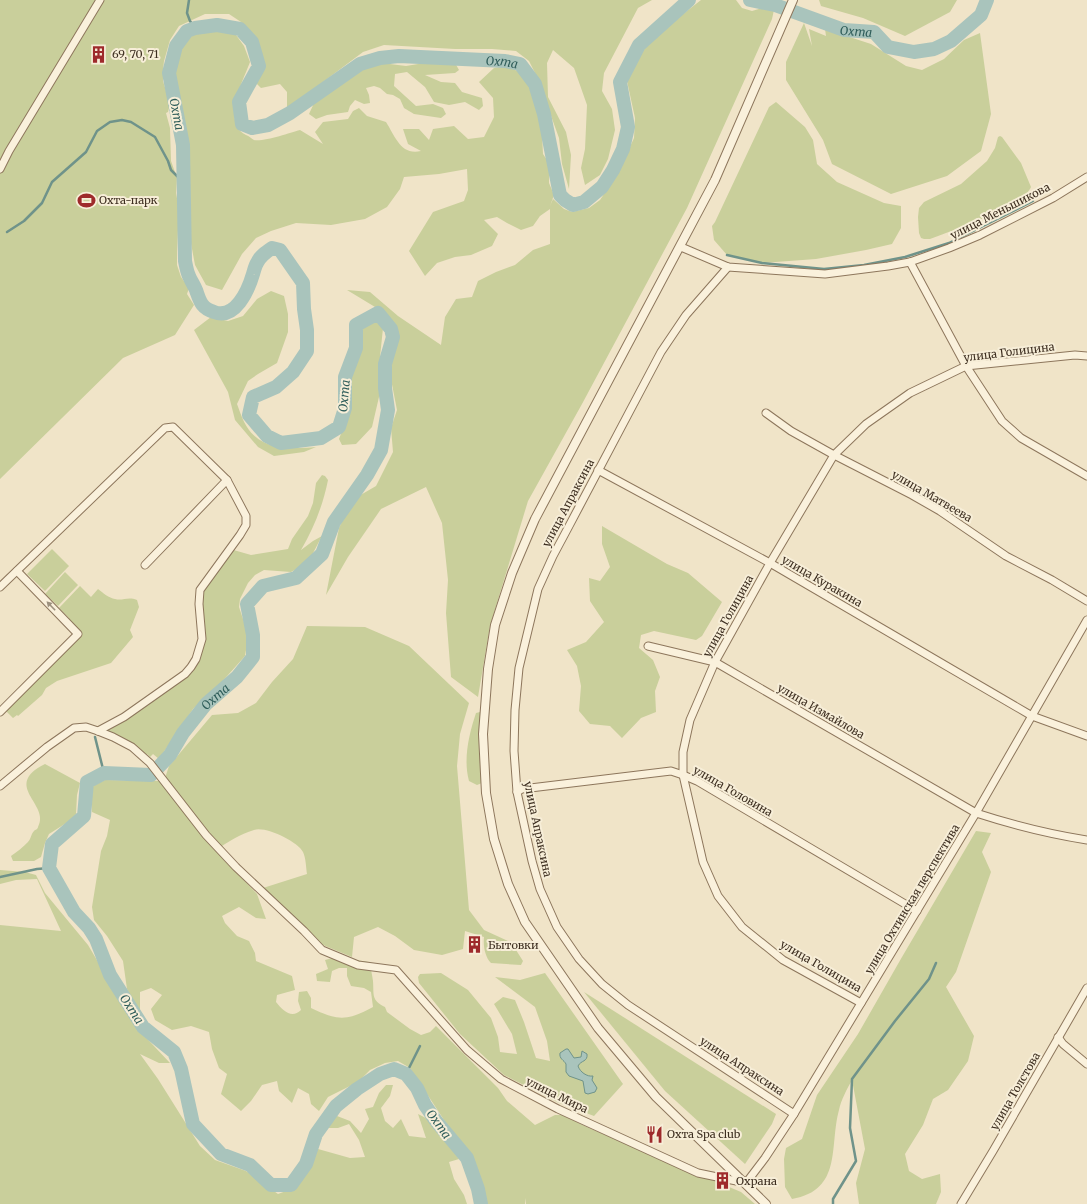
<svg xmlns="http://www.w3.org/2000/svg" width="1087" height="1204" font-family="Merriweather,serif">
  <rect width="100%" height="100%" fill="#f0e4c8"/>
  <!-- green -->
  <g fill="#c9cf9b">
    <polygon points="0,0 652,0 638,8 604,73 602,91 612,109 615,130 608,159 600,175 585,185 581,168 585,149 587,105 574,68 553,50 547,63 548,97 566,132 571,155 569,189 562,164 559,138 537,77 529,61 516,51 492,49 455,49 384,45 363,52 287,109 287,92 280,84 261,88 255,82 264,65 258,41 241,22 229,14 205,14 179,26 170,40 164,61 163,70 163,81 170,104 168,112 166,113 170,128 171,161 177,178 176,193 179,209 177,251 177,265 181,277 189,288 187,294 194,305 175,335 123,358 0,479"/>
    <path d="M701,0H736L742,8L752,11L762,8L774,10L772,19L687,208L582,404L528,501L490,626L478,697L451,677L446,613L448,580L442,523L426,487L381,509L348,557L326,595L339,528L352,500L376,486L393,452L391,428L397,410L388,364L396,337L380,310L347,290L370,292L398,316L441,345L445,317L456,299L472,297L478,281L496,272L515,265L533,250L550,244V209L540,216L533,226L521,230L507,223L497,217L484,220L498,234L492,246L471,255L455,257L437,263L425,276L409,251L433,212L464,201L468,190L467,169L439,174L404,177L400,189L387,207L365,219L331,225L296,223L271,231L256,238L242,254L222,290L206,285L195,265L190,238L187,184L188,149L175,78L176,65L179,51L186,40L194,33L210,28H231L244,46L250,62C243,81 221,122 246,135C249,136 252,139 254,140C264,142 289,133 300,130L323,144L315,132L323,122L348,119L353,111L359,108L367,116L386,122C395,136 401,156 421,151L408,144L403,129H419L429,140L433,129L454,126L468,139L484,137L494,117L493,98L479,82L494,68L508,66L524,75L534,91L542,135L543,154L549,163V183L554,195L550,206L553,199L564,209L572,212L589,208L600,200L618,173L634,138L635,118L627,81L645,47L664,29Z"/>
    <polygon points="819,0 957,0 950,12 905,36 863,18 821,6"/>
    <polygon points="804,23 812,46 809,29 826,36 825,29 871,44 906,66 922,70 944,59 964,40 980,33 991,114 981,151 947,176 891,194 832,164 823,140 786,80 786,62"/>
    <polygon points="436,61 455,63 459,70 455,73 425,75 441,82 455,83 462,92 482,98 483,106 479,110 465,102 449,105 434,102 425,87 407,72 395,74 394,86 416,106 433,104 443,108 446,114 441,118 414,114 404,108 400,99 393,95 387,94 380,88 374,86 366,88 369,95 370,103 364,104 355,100 350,106 348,112 327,115 316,119 309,114 315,101 357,72 370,66 382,63 406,66"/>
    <polygon points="776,102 805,127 813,140 817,164 837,182 884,203 901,206 901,228 892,244 866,250 816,259 762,263 727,255 714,240 712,226 715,222 769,107"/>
    <path d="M1000,136L1002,137L1021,163L1031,187C1023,206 951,231 930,239H924L921,238L919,233L918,217L919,208L924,202L961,184L987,161L995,148L998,137Z"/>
    <path d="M271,291L284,296L288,314V332L277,363L258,374L248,381L237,404C240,412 243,421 247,427C262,451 292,449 316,447L304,452L274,456L258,447L235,420L228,392L194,330L211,317L228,321L243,316L257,299Z"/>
    <polygon points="375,317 381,323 383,328 380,357 379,397 372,427 356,444 342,445 339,439 347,418 351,378 362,345 363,328 368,321"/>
    <path d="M322,475L325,476L328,480C323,505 314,528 301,550L313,541L322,536L312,555L302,566L291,572L264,570L255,575L248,583L240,599L239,607L246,628L247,644L245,656L220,684L193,709L159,759L153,754L150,757L147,754L145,756L98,731L185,674L202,639L200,590L230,549L251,555L288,549L292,539L308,516L313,503L316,483Z"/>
    <polygon points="602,526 667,564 688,573 722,602 702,636 696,640 654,631 641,635 639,648 653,660 660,677 655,691 656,712 641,718 622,738 610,726 590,724 579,711 581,686 577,666 567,650 586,642 604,622 590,601 589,578 600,581 610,567 602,544"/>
    <polygon points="52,549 69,566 45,591 27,574"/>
    <polygon points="65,572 78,585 58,606 45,594"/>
    <path d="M80,586L91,597L98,589C103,593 109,598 115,599C123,601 128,596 137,600L139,607L130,630L133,637L111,663L57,681L46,688L42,695L18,716L17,715L13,718L3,708L78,634L66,621L69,618L59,608Z"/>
    <path d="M307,626L365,627L409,646L469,703L460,734L457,766L469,910L484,930L508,941L516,950L523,961L521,965L491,963C485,957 483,946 484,937L465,931L463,949L442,955L414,950L395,936L378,927L354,937L352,957L323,945L263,888L307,874C306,868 306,858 303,852C298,842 266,826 254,830C240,834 228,842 216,850L257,894L266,919L256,918L239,907L222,916L225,923L237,936L249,941L255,953L256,961L292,976L295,990L277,995L276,1002C283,1011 292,1019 301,1010L298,1001L299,992L307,991L311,998V1008C338,1021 347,1021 373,1007L371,992L364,988L351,986L347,976V968H339L332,971L330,982L317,981L316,974L328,969L325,960L336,957L369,962C371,968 372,975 373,981C374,995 371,1000 385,1007L387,1012L410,1029L421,1035L430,1032L436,1026L498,1088L507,1101L535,1125L555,1115H562L589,1128L741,1192L755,1204H526L525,1198V1204H485L475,1163L446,1123L410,1068L398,1061L385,1063L370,1070L358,1082L328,1097L319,1111L311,1104L309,1094L298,1088L292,1103L279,1091L277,1081L262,1085L251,1101L241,1111L221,1094L227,1074L219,1068L212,1049L209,1032L191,1026L172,1030L155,1020L151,1009L162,995L151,988L140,992V1013L127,989L123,961L107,936L94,920L92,907L101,851L107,836L110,820L92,812L91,787L105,780L164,781L169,766L212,715L238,713L256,703L272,682L293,659Z"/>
    <path d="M480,712V735L482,783L477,785L469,781C463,759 469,734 476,713Z"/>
    <path d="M45,764L80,783L77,795L76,814L71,820L49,834L45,843L41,857L34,861H13L11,856C17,852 23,847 28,842C31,839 31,834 34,831C35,830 38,829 38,827C51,804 1,786 45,764Z"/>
    <path d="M976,831L991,833L982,852L991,872L956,972L946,987L974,1036L968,1061L948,1090L933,1099L923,1125L905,1154L909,1171L922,1179L940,1174L941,1192L936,1204H859L856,1183L865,1149L852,1080C847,1089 841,1100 839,1110C829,1146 843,1190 792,1199L785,1187L784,1159L786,1148L802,1139L817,1095L858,1034L902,957Z"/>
    <path d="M0,870L25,872L36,875L45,893L88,945L137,1028L170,1063H159L140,1054L158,1079L200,1146L215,1160L246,1171L278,1194L294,1188L307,1170L318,1149L350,1158L365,1157L359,1140L349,1124L338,1128H328L329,1123L337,1116L350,1121L361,1133L369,1119L365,1109L373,1107L379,1093L386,1085H393L390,1096L381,1108L385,1121L393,1128L401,1119L409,1136L426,1138L418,1114C437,1122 448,1142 459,1159L449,1162L454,1179L464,1195L467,1204H0V925L61,931L37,879L16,880L0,884Z"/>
    <polygon points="441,973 468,990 491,1018 498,1037 500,1052 517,1054 512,1034 494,1004 503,997 515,1000 524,1022 536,1058 550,1061 547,1041 535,1007 495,977 520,980 545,973 623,1084 594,1116 557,1102 504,1075 460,1034 419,983 418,977 420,974"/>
    <polygon points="584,992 776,1114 772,1124 745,1164 665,1091"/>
  </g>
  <!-- water -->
  <path fill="#a9c4bc" stroke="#6f938a" d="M566,1049H568L574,1058L581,1057L582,1051L587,1054C588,1062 581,1060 578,1066C580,1072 587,1077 593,1076L592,1080L597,1088L595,1092L588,1094L585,1093L583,1081L569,1076L566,1072V1064C564,1060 559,1059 560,1053Z"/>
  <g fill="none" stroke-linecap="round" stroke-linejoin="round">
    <!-- stream -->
    <g stroke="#6f938a" stroke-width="2.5">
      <polyline points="189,0 187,13 190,21 195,28"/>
      <polyline points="7,232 24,221 42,203 52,182 86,152 97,131 110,122 122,120 131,122 155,137 168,161 171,170 183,182"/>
      <polyline points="727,255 762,263 824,269 864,265 905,257 949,243 1033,201"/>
      <polyline points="95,737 104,773"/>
      <polyline points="0,877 37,869 49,868"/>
      <polyline points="406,1074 420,1046"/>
      <polyline points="833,1204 833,1199 856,1161 850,1128 852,1079 895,1021 929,979 936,963"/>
    </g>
    <!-- river -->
    <g stroke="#a9c4bc" stroke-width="14">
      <path id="s1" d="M750,0L775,5L844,30L874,32L888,47L914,52L934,49L951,41L981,15L987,0"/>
      <path id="s2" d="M481,1204L478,1189L467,1158L436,1121L425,1105L417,1088L406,1074L394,1069L380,1074L357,1089L336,1106L316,1134L306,1164L291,1185H271L250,1165L221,1154L193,1124L181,1069L174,1052L143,1027L110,975L96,939L89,928L74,912L49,868L52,844L84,816L87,782L104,773L151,775L170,755L183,733L206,704L237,677L253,657V635L247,604L263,586L296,578L322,554L334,522L367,475L381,450L388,410L385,388V364L393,337L391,329L378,313L356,325V348L345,377V408L339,427L321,438L281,443L267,436L249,415L253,397L276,387L293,372L307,351V330L304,309L303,283L280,250L272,248C266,252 260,256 257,263C255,266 254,271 253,274C248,291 235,320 214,312C201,308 200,301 196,290C194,285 191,281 189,276C187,272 186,266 185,261L183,145L169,73L176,46L187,31L195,28L217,25L240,29L252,42L259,66L239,102L242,124L252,128L268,125L290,113L360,64L380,58L399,56L505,61L520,64L535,84L544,114L560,195L565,200L573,205L584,202L602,187L613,170L623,149L628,127L620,82L639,45L689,0"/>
    </g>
    <defs>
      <g id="minor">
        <polyline points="0,169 9,151 100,0"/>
        <polyline points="681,247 728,267 825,274 888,266 910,262 949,248 980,235 1053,198 1087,177"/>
        <polyline points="910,262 966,366 1002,421 1021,438 1087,476"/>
        <polyline points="728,267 686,315 661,352 569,526 553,556 538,589 519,668 515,710 514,751 517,792 532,861 540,889 557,927 579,959 602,984 628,1005 794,1114"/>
        <polyline points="766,413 791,431 834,455 912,495 940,511 1006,556 1052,580 1087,601"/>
        <polyline points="598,470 770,563 1032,716 1087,736"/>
        <polyline points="145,565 227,480"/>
        <polyline points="0,587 165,428 173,427 227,480 246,516 246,525 240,535 200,590 199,604 202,639 196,659 191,667 185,674 124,717 98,731"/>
        <path d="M648,646L715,662L976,813C1013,825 1049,834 1087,840"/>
        <polyline points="0,712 78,634 17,571"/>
        <polyline points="0,786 47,747 74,728 86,727 98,731 113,737 132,747 150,763 206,835 236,867 304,931 322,950 358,965 396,970 467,1050 501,1079 558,1109 698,1173 746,1183 765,1158 794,1114 976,813 1087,620"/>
        <polyline points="517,792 522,789 671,771 683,775 697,781 917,911"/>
        <polyline points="861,1003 783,960 742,927 718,896 703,862 683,775 683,752 690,720 715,662 770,563 834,455 866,424 910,393 966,366 1075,355 1087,356"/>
        <polyline points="1058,1037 1063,1044 1087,1064"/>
        <polyline points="961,1204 993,1151 1087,988"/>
      </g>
      <polyline id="tertiary" points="766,1204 656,1097 598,1028 525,922 508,884 494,839 486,793 483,734 488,669 495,625 512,573 535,519 715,180 793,0"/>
    </defs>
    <!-- minor casing -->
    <use href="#minor" stroke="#8d765c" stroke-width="9"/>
    <!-- tertiary casing -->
    <use href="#tertiary" stroke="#8d765c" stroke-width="10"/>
    <!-- minor -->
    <use href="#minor" stroke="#faf1dc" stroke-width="7"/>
    <!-- tertiary -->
    <use href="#tertiary" stroke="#faf1dc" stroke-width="8"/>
  </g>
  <!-- one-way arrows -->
  <defs><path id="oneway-solid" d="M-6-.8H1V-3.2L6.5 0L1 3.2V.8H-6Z"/></defs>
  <use fill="#9c907e" href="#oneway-solid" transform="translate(51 606) rotate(-134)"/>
  <!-- icons -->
  <defs>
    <symbol id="building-bare" viewBox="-9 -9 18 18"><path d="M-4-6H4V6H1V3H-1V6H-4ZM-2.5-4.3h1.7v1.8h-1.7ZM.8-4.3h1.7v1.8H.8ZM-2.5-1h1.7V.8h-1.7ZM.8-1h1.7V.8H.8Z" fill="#9e2a2b" stroke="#f7eed8" stroke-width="2.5" paint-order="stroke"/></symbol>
    <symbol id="stadium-bare" viewBox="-9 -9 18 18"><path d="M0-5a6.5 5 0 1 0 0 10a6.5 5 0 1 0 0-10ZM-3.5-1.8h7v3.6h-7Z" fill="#9e2a2b" stroke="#f7eed8" stroke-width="2.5" paint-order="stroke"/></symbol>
    <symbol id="restaurant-bare" viewBox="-9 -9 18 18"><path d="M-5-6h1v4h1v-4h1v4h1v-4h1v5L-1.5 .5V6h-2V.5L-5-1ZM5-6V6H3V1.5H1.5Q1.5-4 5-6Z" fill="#9e2a2b" stroke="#f7eed8" stroke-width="2.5" paint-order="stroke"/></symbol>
  </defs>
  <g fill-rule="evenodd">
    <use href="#building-bare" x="86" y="42" width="25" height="25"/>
    <use href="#stadium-bare" x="74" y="188" width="25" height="25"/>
    <use href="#building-bare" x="462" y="932" width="25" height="25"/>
    <use href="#restaurant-bare" x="642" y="1122" width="25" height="25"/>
    <use href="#building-bare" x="710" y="1168" width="25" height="25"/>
  </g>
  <g text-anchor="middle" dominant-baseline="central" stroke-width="4" stroke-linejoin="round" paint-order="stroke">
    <!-- poi labels -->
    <g font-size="11" fill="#3d2e20" stroke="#f7eed8" text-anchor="start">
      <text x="112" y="54">69, 70, 71</text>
      <text x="99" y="200">Охта-парк</text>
      <text x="488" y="945">Бытовки</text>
      <text x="667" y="1134">Охта Spa club</text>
      <text x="736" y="1181">Охрана</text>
    </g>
    <!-- street labels -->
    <g font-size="11" fill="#3d2e20" stroke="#f7eed8">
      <text transform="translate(1000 211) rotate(-27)">улица Меньшикова</text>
      <text transform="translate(1009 352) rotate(-7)">улица Голицина</text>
      <text transform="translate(932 496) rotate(30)">улица Матвеева</text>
      <text transform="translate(568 503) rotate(-62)">улица Апраксина</text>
      <text transform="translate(822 581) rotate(30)">улица Куракина</text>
      <text transform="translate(728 616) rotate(-61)">улица Голицина</text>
      <text transform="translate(821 711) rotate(30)">улица Измайлова</text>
      <text transform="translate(733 791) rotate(30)">улица Головина</text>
      <text transform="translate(538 829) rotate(78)">улица Апраксина</text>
      <text transform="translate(912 899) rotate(-59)">улица Охтинская перспектива</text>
      <text transform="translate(821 966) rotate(30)">улица Голицина</text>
      <text transform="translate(742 1066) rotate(33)">улица Апраксина</text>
      <text transform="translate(1015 1091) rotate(-60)">улица Толстова</text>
      <text transform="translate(557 1095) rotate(26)">улица Мира</text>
    </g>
    <!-- water labels -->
    <g font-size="12" font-style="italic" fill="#2f5d5a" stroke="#f7eed8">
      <text stroke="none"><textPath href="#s1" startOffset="111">Охта</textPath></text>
      <text stroke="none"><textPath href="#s2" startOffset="2758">Охта</textPath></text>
      <text transform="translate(177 114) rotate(79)">Охта</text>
      <text transform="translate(344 396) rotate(-85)">Охта</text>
      <text stroke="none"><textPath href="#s2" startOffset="1017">Охта</textPath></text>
      <text transform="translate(132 1009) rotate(57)">Охта</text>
      <text transform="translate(439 1124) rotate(54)">Охта</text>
    </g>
  </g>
</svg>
